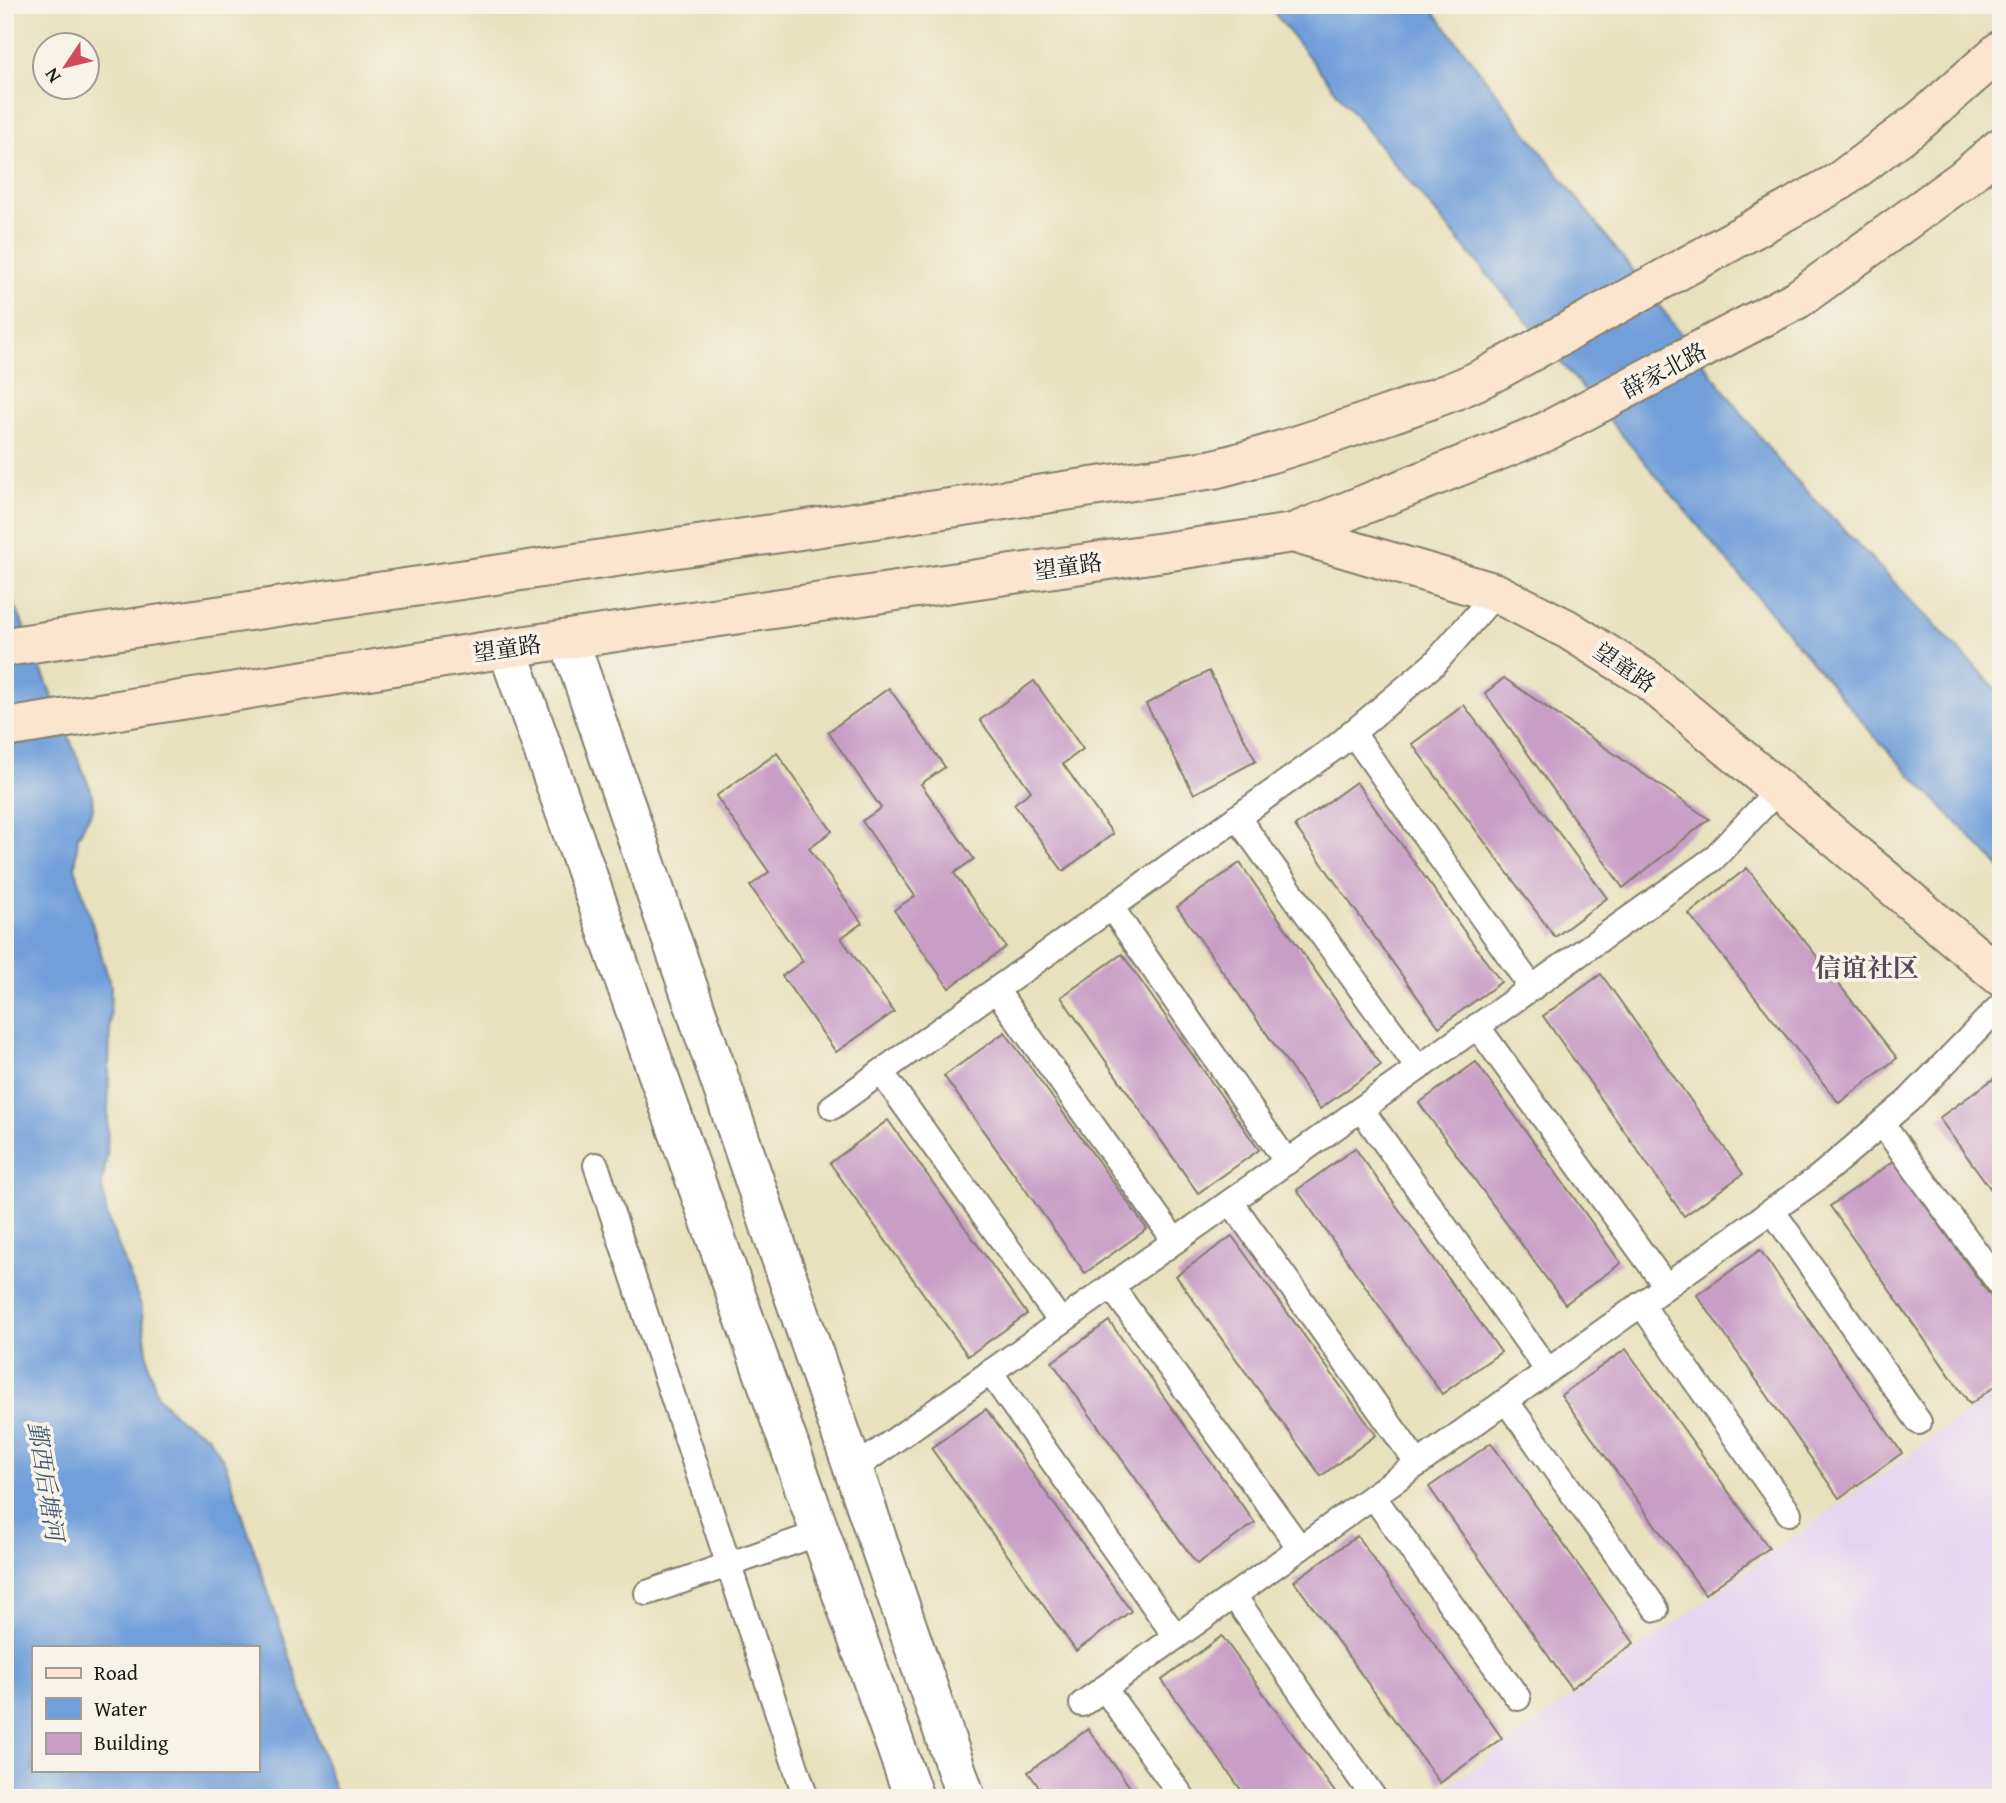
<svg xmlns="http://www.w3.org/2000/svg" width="2006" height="1803" font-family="'Gentium Book Plus','Noto Serif SC',serif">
  <rect width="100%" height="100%" fill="#f7f3e8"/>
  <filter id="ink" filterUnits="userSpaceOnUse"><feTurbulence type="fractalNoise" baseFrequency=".0143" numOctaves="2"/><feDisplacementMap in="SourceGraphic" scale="14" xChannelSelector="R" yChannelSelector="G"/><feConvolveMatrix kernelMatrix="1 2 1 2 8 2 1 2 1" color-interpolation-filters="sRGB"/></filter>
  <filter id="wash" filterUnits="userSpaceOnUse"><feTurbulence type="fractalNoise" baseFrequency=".00686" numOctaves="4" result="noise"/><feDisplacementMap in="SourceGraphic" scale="28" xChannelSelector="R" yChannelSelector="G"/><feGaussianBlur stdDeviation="1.57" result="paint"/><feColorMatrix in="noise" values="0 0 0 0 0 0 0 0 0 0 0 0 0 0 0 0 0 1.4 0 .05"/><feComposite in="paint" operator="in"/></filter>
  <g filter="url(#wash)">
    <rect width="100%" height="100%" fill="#e8e1be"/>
    <!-- built -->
    <polygon fill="#e4d3f1" points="2001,1388 2001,1798 1432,1798"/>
    <!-- water -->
    <g fill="#719fda" stroke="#465e7b" stroke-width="2" fill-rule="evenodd">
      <polygon points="1268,5 1429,5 1780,463 2001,694 2001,869 1875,737 1373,138"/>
      <path d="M5,581L92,793L93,809L78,836L75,867L111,987L107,1154L102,1185L107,1216L141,1305L149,1367L158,1397L180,1420L208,1436L225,1463L335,1791L327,1798H5ZM33,1647H257V1770H33Z"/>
    </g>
    <g id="blocks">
      <!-- building -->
      <g fill="#c89dc6">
        <polygon points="1209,671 1256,761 1194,794 1146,704"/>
        <polygon points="1504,678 1709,819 1623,888 1485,693"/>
        <polygon points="1034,681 1083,749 1063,764 1113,834 1063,871 1014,804 1031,791 980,720"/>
        <polygon points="889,688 945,767 921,784 974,859 954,873 1006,947 949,988 894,910 915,896 862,821 881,808 828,732"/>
        <polygon points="1464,705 1607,898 1555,937 1412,744"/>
        <polygon points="777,753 832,831 809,848 862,923 841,938 894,1012 836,1052 782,976 803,961 750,886 769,872 716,796"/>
        <polygon points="1356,782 1501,982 1439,1027 1295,826"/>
        <polygon points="1240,863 1381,1065 1320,1109 1177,907"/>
        <polygon points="1747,868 1897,1058 1839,1103 1689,914"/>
        <polygon points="1122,954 1259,1150 1198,1193 1061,997"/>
        <polygon points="1601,974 1743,1174 1684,1216 1543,1016"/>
        <polygon points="1005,1032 1147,1229 1085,1273 944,1076"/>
        <polygon points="1476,1062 1621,1263 1565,1304 1419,1103"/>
        <polygon points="1996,1077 2001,1081 2001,1203 1939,1118"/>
        <polygon points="888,1120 1027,1314 968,1356 830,1163"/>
        <polygon points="1355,1148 1501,1352 1442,1394 1297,1190"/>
        <polygon points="1894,1161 2001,1311 2001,1382 1970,1404 1830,1206"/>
        <polygon points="1232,1236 1376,1435 1321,1476 1176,1276"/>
        <polygon points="1760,1250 1902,1453 1839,1498 1697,1295"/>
        <polygon points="1109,1321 1255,1523 1197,1564 1052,1362"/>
        <polygon points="1626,1349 1769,1548 1705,1594 1561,1395"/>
        <polygon points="986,1409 1131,1611 1076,1651 931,1448"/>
        <polygon points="1491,1443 1634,1643 1571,1688 1429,1487"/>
        <polygon points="1357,1536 1502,1738 1440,1783 1294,1581"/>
        <polygon points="1222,1636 1339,1798 1247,1798 1162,1680"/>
        <polygon points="1088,1729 1138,1798 1047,1798 1028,1772"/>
      </g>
    </g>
  </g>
  <g filter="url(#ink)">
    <use href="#blocks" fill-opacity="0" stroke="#827e6d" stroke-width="2"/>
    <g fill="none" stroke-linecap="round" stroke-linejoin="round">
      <defs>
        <g id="lane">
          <polyline points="1352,732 1532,988"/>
          <polyline points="1237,817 1418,1068"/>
          <polyline points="1111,907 1287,1162"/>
          <polyline points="996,990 1175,1241"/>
          <polyline points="1477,1026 1666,1286"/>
          <polyline points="881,1072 1061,1322"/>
          <polyline points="832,1107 1337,746 1435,663 1496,593"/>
          <polyline points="1361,1109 1548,1371"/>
          <polyline points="1882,1124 2001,1286"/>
          <polyline points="596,1165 806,1798"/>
          <polyline points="1231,1202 1418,1464"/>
          <polyline points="1772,1210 1919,1422"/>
          <polyline points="1111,1286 1300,1548"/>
          <polyline points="1641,1304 1789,1513"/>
          <polyline points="990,1372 1176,1637"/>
          <polyline points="1506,1401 1656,1609"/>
          <polyline points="854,1469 1713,859 1778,790"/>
          <polyline points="1373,1496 1518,1698"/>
          <polyline points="647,1593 820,1533"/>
          <polyline points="1234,1596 1374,1798"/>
          <polyline points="1104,1688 1183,1798"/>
          <polyline points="1082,1704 1819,1177 1909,1100 2001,1005"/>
        </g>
        <g id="street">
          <polyline points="569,640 966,1798"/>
          <polyline points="507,648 914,1798"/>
        </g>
        <g id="secondary">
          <polyline points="1649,287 1840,181 1921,120 2001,50"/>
          <polyline points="1700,350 1798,299 1962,180 2001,147"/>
          <polyline points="1293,533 1545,432"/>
          <path d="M5,647L1214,469C1274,454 1332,434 1390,414C1426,401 1462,390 1496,371"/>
          <polyline points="5,728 507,648 1293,533 1496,593 1567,629 1647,679 2001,977"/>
        </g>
      </defs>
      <!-- lane casing -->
      <use href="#lane" stroke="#827e6d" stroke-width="28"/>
      <!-- street casing -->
      <use href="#street" stroke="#827e6d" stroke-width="42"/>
      <!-- secondary casing -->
      <use href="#secondary" stroke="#827e6d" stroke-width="42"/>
      <!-- lane -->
      <use href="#lane" stroke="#fff" stroke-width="24"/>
      <!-- street -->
      <use href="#street" stroke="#fff" stroke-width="38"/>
      <!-- secondary -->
      <use href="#secondary" stroke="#fbe5cf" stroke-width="38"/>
      <defs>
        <g id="secondary-bridge">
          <polyline points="1496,371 1649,287"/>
          <polyline points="1545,432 1700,350"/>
        </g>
      </defs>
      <!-- secondary-bridge casing -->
      <use href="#secondary-bridge" stroke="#827e6d" stroke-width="42" stroke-linecap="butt"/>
      <!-- secondary-bridge -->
      <use href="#secondary-bridge" stroke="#fbe5cf" stroke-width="38"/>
    </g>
  </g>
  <g text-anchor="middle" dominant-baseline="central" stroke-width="7" stroke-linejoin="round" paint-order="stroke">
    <!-- street labels -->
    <g font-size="23" fill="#1c1c1c" stroke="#f7f3e8">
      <text transform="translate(1664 370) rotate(-28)">薛家北路</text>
      <text transform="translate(1068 566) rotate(-8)">望童路</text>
      <text transform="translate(507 648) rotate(-8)">望童路</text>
      <text transform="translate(1625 667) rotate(34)">望童路</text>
    </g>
    <!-- water labels -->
    <g font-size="24" font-style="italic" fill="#425771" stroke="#f7f3e8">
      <text transform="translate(46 1481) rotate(81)">鄞西后塘河</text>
    </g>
    <!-- quarter labels -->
    <g font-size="26" font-weight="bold" fill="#584958" stroke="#f7f3e8">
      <text x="1867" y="967">信谊社区</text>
    </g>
  </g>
  <!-- margin -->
  <rect width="2006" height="1803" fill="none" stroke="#f7f3e8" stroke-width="28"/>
  <!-- legend -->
  <rect x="32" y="1646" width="228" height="126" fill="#f7f3e8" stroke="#9f9d96" stroke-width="2"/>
  <rect x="46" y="1668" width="35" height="10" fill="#fbe5cf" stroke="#9f9d96" stroke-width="2"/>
  <text x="94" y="1680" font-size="21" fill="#1c1c1c">Road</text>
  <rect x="46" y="1698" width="35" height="21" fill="#719fda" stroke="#9f9d96" stroke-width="2"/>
  <text x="94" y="1716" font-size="21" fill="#1c1c1c">Water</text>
  <rect x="46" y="1733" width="35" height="21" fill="#c89dc6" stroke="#9f9d96" stroke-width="2"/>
  <text x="94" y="1750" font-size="21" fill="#1c1c1c">Building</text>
  <!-- north arrow -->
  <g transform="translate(66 66) rotate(235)"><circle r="33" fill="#f7f3e8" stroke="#9f9d96" stroke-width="2"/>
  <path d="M0-5L12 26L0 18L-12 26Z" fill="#d1495b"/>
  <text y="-10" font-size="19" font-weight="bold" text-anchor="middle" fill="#1c1c1c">N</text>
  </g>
</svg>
